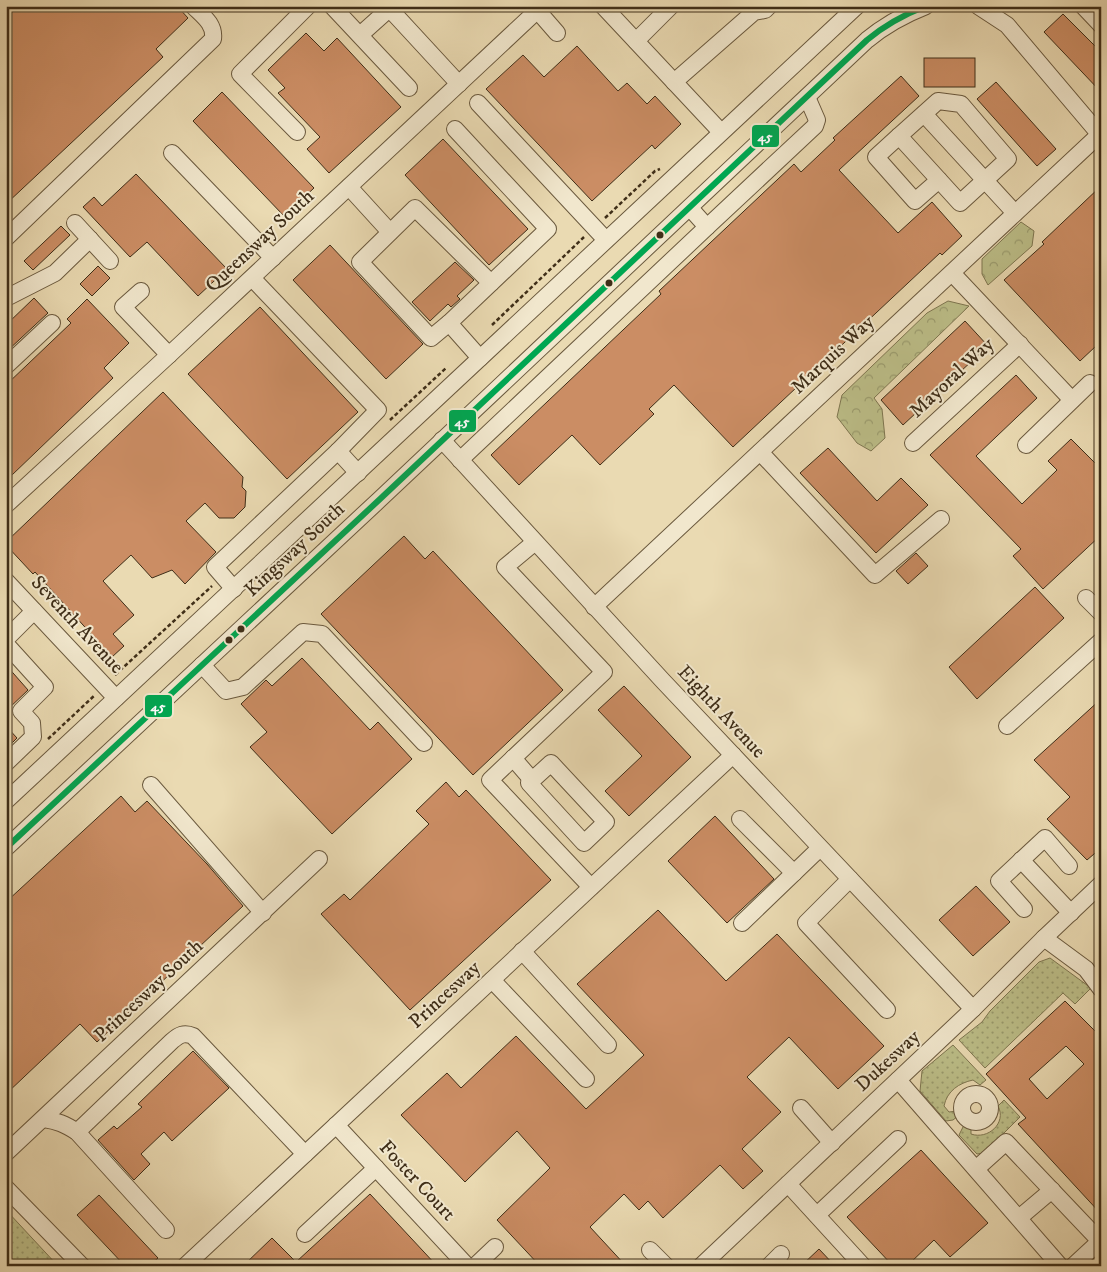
<svg xmlns="http://www.w3.org/2000/svg" width="1107" height="1272" font-family="'IM FELL DW Pica',serif">
  <defs>
    <pattern id="grass-dots" width="8" height="8" patternUnits="userSpaceOnUse" patternTransform="scale(1.25)"><rect width="8" height="8" fill="#bcbe88"/><path d="M2 2h.1M6 6h.1" fill="none" stroke="#9a9b6e" stroke-width="1.8" stroke-linecap="round"/></pattern>
    <pattern id="forest-crowns" width="20" height="18" patternUnits="userSpaceOnUse" patternTransform="scale(1.25)"><rect width="20" height="18" fill="#bcbe88"/><path d="M2 6a3 3 0 1 1 6 0M12 15a3 3 0 1 1 6 0" fill="none" stroke="#9a9b6e"/></pattern>
  </defs>
  <rect width="100%" height="100%" fill="#eadab2"/>
  <filter id="stains"><feTurbulence type="fractalNoise" baseFrequency=".004" numOctaves="4"/><feColorMatrix values="0 0 0 0 .2 0 0 0 0 .09 0 0 0 0 .02 0 0 0 .5 -.17"/></filter>
  <radialGradient id="worn" r=".72"><stop offset=".6" stop-color="#630" stop-opacity="0"/><stop offset="1" stop-color="#630" stop-opacity=".3"/></radialGradient>
  <!-- grass -->
  <g fill="url(#grass-dots)" stroke="#7e7650">
    <polygon points="1050,958 1091,988 1075,1004 1063,993 985,1068 959,1040 982,1022 990,1011 1039,962"/>
    <path d="M953,1045L986,1080L980,1085L973,1080C959,1083 947,1091 944,1106L949,1112L957,1111L958,1116L953,1120L946,1121L920,1091L922,1071Z"/>
    <path d="M1004,1100L1020,1117L984,1153L977,1154L959,1135L964,1125L971,1126V1134C988,1140 1007,1123 998,1106Z"/>
    <polygon points="6,1210 58,1266 6,1266"/>
  </g>
  <!-- forest -->
  <g fill="url(#forest-crowns)" stroke="#7e7650">
    <polygon points="1021,222 1034,231 1032,246 988,285 982,274 982,259"/>
    <polygon points="948,301 969,306 874,398 882,409 885,438 871,451 857,443 837,417 842,395 927,313"/>
  </g>
  <!-- building -->
  <g fill="#cb8d64" stroke="#3f2e18" fill-rule="evenodd">
    <polygon points="6,6 177,6 188,18 156,49 163,57 6,204"/>
    <polygon points="1063,14 1101,52 1101,92 1044,32"/>
    <polygon points="306,33 324,51 337,38 401,107 329,173 307,149 320,137 278,93 285,88 268,70"/>
    <polygon points="577,46 618,91 627,83 647,104 655,96 681,124 655,149 652,145 592,201 486,89 523,55 544,77"/>
    <rect x="924" y="58" width="51" height="29"/>
    <polygon points="901,76 919,96 839,170 898,233 932,202 962,236 942,255 940,253 733,447 674,385 649,409 654,414 600,465 572,435 519,485 491,455 661,294 659,291 794,164 801,172 835,140 833,138"/>
    <polygon points="996,82 1056,149 1037,166 977,99"/>
    <polygon points="222,92 314,188 284,216 193,121"/>
    <polygon points="443,139 528,229 489,265 405,175"/>
    <polygon points="136,174 227,269 198,296 147,242 130,257 83,207 94,197 102,206"/>
    <polygon points="1101,186 1101,351 1096,346 1080,361 1004,280 1044,244 1042,242"/>
    <polygon points="61,226 70,235 33,270 24,261"/>
    <polygon points="330,245 423,344 386,379 293,280"/>
    <polygon points="455,262 474,280 457,296 460,299 451,307 448,304 430,321 412,302"/>
    <polygon points="98,266 110,278 92,296 80,284"/>
    <polygon points="34,298 48,313 6,352 6,325"/>
    <polygon points="87,299 129,343 104,368 113,378 12,475 11,474 6,478 6,385 71,323 67,319"/>
    <polygon points="260,307 358,412 287,479 188,374"/>
    <polygon points="965,321 988,346 903,425 881,400"/>
    <polygon points="1016,375 1037,398 976,456 1022,504 1057,470 1048,461 1071,439 1101,469 1101,535 1043,589 1013,556 1021,549 930,455"/>
    <polygon points="163,392 243,477 242,487 246,491 245,507 234,518 219,518 205,503 186,521 216,552 185,584 172,570 152,578 131,555 103,581 134,615 113,634 124,646 112,657 35,572 33,574 6,545 6,542"/>
    <polygon points="828,448 877,501 901,478 928,505 876,553 800,473"/>
    <polygon points="404,536 425,559 433,551 563,690 473,775 321,614"/>
    <polygon points="916,553 928,566 908,584 896,571"/>
    <polygon points="1035,587 1064,618 977,699 949,667"/>
    <polygon points="302,658 370,730 378,722 412,759 332,834 250,747 267,732 241,704 266,680 272,686"/>
    <polygon points="6,665 28,690 6,711"/>
    <polygon points="624,686 691,757 629,816 605,791 642,756 598,710"/>
    <polygon points="1101,699 1101,848 1087,860 1047,819 1070,797 1034,760"/>
    <polygon points="6,726 17,738 6,749"/>
    <polygon points="446,782 459,797 466,790 551,880 410,1010 321,914 344,894 350,900 429,824 416,811"/>
    <polygon points="121,796 135,812 147,801 207,864 243,906 97,1042 80,1024 6,1094 6,902"/>
    <polygon points="715,816 774,879 727,923 668,861"/>
    <polygon points="976,886 1010,922 973,956 939,920"/>
    <polygon points="658,910 726,981 777,934 884,1046 838,1089 789,1037 747,1077 781,1112 742,1149 763,1171 743,1189 720,1165 663,1218 648,1201 639,1210 624,1194 590,1227 626,1266 540,1266 497,1220 550,1168 517,1131 465,1182 401,1115 447,1073 461,1088 516,1036 586,1109 644,1055 577,984"/>
    <path d="M1065,1001L1101,1037V1214L1018,1124L1026,1118L986,1074ZM1066,1046L1084,1064L1047,1099L1029,1079Z"/>
    <polygon points="193,1051 229,1088 172,1141 164,1132 141,1154 150,1164 134,1180 98,1140 114,1126 117,1129 142,1107 138,1104"/>
    <polygon points="921,1150 988,1223 950,1257 934,1240 907,1266 893,1266 847,1217"/>
    <polygon points="370,1194 437,1266 243,1266 272,1238 296,1262"/>
    <polygon points="99,1195 158,1258 149,1266 125,1266 77,1215"/>
    <polygon points="819,1249 835,1266 801,1266"/>
  </g>
  <g fill="none" stroke-linecap="round" stroke-linejoin="round">
    <defs>
      <g id="minor">
        <polyline points="332,6 409,88"/>
        <polyline points="387,6 459,84"/>
        <polyline points="603,6 721,132"/>
        <polyline points="978,6 1007,25 1101,136"/>
        <polyline points="1083,6 1101,25"/>
        <polyline points="537,10 557,33"/>
        <polyline points="360,35 389,9"/>
        <polyline points="636,41 671,6"/>
        <polyline points="674,82 754,12 765,10 769,6"/>
        <polygon points="938,101 961,104 1008,159 960,203 899,136"/>
        <polyline points="478,103 606,240"/>
        <polyline points="924,114 1015,213"/>
        <polyline points="455,129 548,229 449,323 480,358"/>
        <polyline points="297,132 240,74 308,6"/>
        <polyline points="899,136 876,157 915,201 939,180"/>
        <polyline points="172,153 273,258"/>
        <polyline points="349,187 390,232"/>
        <polyline points="75,223 110,261"/>
        <polyline points="707,227 815,126 817,120 807,97"/>
        <path d="M6,238L213,39C215,24 203,16 193,6"/>
        <polyline points="952,273 1072,400"/>
        <polyline points="252,278 378,410 338,451"/>
        <polyline points="141,291 123,307 169,355"/>
        <polyline points="6,298 55,273 90,239"/>
        <polyline points="449,323 431,338 360,262 415,208 491,283"/>
        <polyline points="6,366 52,323"/>
        <polyline points="442,440 663,681 973,1009"/>
        <polyline points="913,443 1020,344"/>
        <polyline points="1026,445 1090,383"/>
        <polyline points="760,452 875,575 941,519"/>
        <polyline points="460,460 707,227 690,208"/>
        <polyline points="6,505 169,355 542,6"/>
        <polyline points="535,542 505,567 604,672 490,780 591,887"/>
        <polyline points="6,581 116,698"/>
        <polyline points="234,589 215,567 338,451 358,473"/>
        <polyline points="1086,598 1101,613"/>
        <polyline points="594,607 1101,133"/>
        <polyline points="6,639 34,611"/>
        <polyline points="6,644 45,687 21,711 32,723 33,737 6,763"/>
        <polyline points="202,665 226,691 243,687 303,632 322,634 424,743"/>
        <polyline points="1007,726 1101,641"/>
        <polyline points="513,758 532,780"/>
        <polygon points="551,763 606,822 584,843 529,783"/>
        <polyline points="151,785 263,913"/>
        <polyline points="6,801 857,6"/>
        <polyline points="740,819 794,873"/>
        <path d="M6,848L379,500L867,40C885,25 903,15 926,6"/>
        <polyline points="1021,860 1071,913"/>
        <polyline points="850,879 806,923 887,1010"/>
        <polyline points="1024,909 999,881 1045,838 1069,866"/>
        <polyline points="742,923 820,848"/>
        <polyline points="1044,938 1086,969 1101,989"/>
        <polyline points="522,951 608,1045"/>
        <polyline points="492,980 586,1079"/>
        <polyline points="898,1080 1060,1266"/>
        <circle cx="976" cy="1108" r="14"/>
        <polyline points="801,1108 832,1143"/>
        <path d="M44,1119C57,1121 65,1124 77,1132L166,1230"/>
        <polyline points="336,1125 467,1266"/>
        <path d="M77,1132L172,1041C179,1035 184,1032 193,1036L305,1154"/>
        <polyline points="6,1153 319,859"/>
        <polyline points="976,1169 1006,1142 1100,1241 1073,1266"/>
        <polyline points="788,1184 863,1266"/>
        <polyline points="6,1188 82,1266"/>
        <polyline points="817,1215 898,1139"/>
        <polyline points="1019,1218 1052,1190"/>
        <polyline points="305,1234 376,1168"/>
        <polyline points="650,1250 666,1266"/>
        <polyline points="185,1266 733,755"/>
        <polyline points="475,1266 495,1247"/>
        <polyline points="701,1266 973,1009 1044,938 1101,884"/>
        <polyline points="769,1266 781,1254"/>
      </g>
    </defs>
    <!-- minor casing -->
    <use href="#minor" stroke="#6a593e" stroke-width="18"/>
    <!-- path -->
    <g stroke="#3f2e18" stroke-width="2.5" stroke-dasharray="4 2.5" stroke-linecap="butt">
      <polyline points="605,218 655,171 660,169"/>
      <polyline points="492,325 584,237"/>
      <polyline points="390,420 446,368"/>
      <polyline points="115,675 212,586"/>
      <polyline points="48,739 95,695"/>
    </g>
    <!-- minor -->
    <use href="#minor" stroke="#f1e7cd" stroke-width="16"/>
    <defs>
      <path id="bus-1" d="M6,848L379,500L867,40C885,25 903,15 926,6"/>
    </defs>
    <!-- bus-1 casing -->
    <use href="#bus-1" stroke="#f1e7cd" stroke-width="10"/>
    <!-- bus-1 -->
    <use href="#bus-1" stroke="#00a651" stroke-width="6"/>
  </g>
  <!-- markers -->
  <g fill="#3f2e18" stroke="#f1e7cd" stroke-width="2">
    <circle cx="660" cy="235" r="4.5"/>
    <circle cx="609" cy="283" r="4.5"/>
    <circle cx="241" cy="629" r="4.5"/>
    <circle cx="229" cy="640" r="4.5"/>
  </g>
  <g text-anchor="middle" dominant-baseline="central" stroke-width="4" stroke-linejoin="round" paint-order="stroke">
    <!-- street labels -->
    <g font-size="20" fill="#3f2e18" stroke="#f1e7cd">
      <text transform="translate(260 241) rotate(-43)">Queensway South</text>
      <text transform="translate(833 355) rotate(-43)">Marquis Way</text>
      <text transform="translate(952 378) rotate(-43)">Mayoral Way</text>
      <text transform="translate(295 550) rotate(-43)">Kingsway South</text>
      <text transform="translate(77 625) rotate(47)">Seventh Avenue</text>
      <text transform="translate(721 712) rotate(47)">Eighth Avenue</text>
      <text transform="translate(149 991) rotate(-43)">Princesway South</text>
      <text transform="translate(445 995) rotate(-43)">Princesway</text>
      <text transform="translate(888 1061) rotate(-43)">Dukesway</text>
      <text transform="translate(417 1181) rotate(47)">Foster Court</text>
    </g>
  </g>
  <g stroke="#f1e7cd" stroke-width="2">
    <rect x="751" y="124" width="29" height="24" rx="5" fill="#00a651"/>
    <rect x="448" y="409" width="29" height="24" rx="5" fill="#00a651"/>
    <rect x="144" y="694" width="29" height="24" rx="5" fill="#00a651"/>
  </g>
  <g font-size="14" text-anchor="middle" font-weight="bold" fill="#fff">
    <text x="765" y="141">45</text>
    <text x="462" y="426">45</text>
    <text x="158" y="711">45</text>
  </g>
  <!-- margin -->
  <rect width="1107" height="1272" fill="none" stroke="#eadab2" stroke-width="25"/>
  <rect x="8" y="8" width="1092" height="1257" fill="none" stroke="#3f2e18" stroke-width="2.5"/>
  <rect x="12" y="12" width="1082" height="1247" fill="none" stroke="#3f2e18"/>
  <rect width="100%" height="100%" filter="url(#stains)"/>
  <rect width="100%" height="100%" fill="url(#worn)"/>
</svg>
